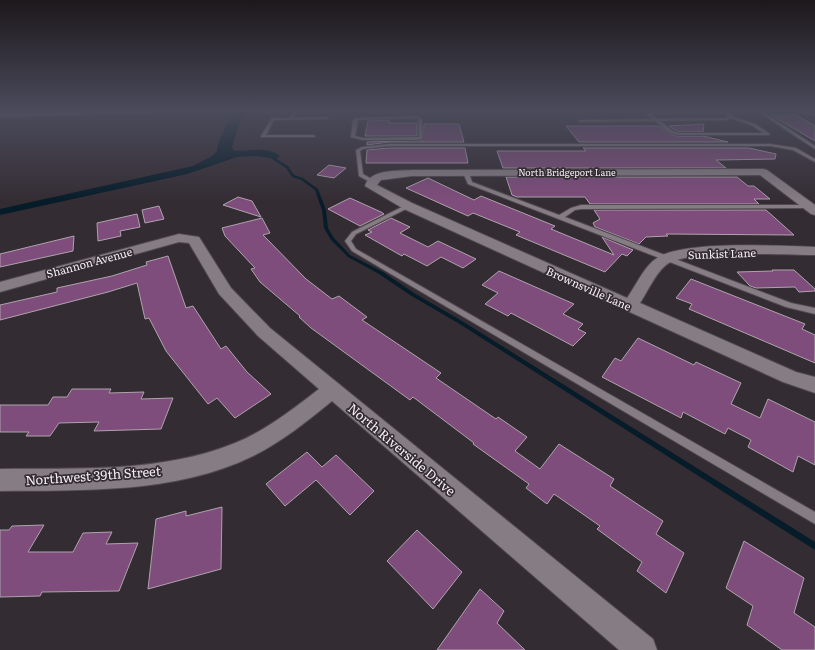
<svg xmlns="http://www.w3.org/2000/svg" width="815" height="650" font-family="Literata,serif">
  <rect width="100%" height="100%" fill="#342c33"/>
  <!-- water -->
  <path fill="#061c29" d="M238,111H251L240,121L232,147L234,151C247,151 270,146 280,156L276,159L256,156L237,157L187,174L0,215V209L193,166L212,156L217,151L218,144L227,123Z"/>
  <g fill="none" stroke-linecap="round" stroke-linejoin="round">
    <!-- stream -->
    <polygon fill="#061c29" fill-rule="evenodd" points="269,155 271,155 288,166 294,175 303,178 318,189 326,210 328,228 334,238 350,255 383,272 414,293 462,321 815,542 815,550 458,323 410,295 379,274 348,257 331,240 324,228 322,210 315,190 301,180 292,177 286,168 269,157"/>
  </g>
  <!-- building -->
  <g fill="#7f4d7c" stroke="#aea3ac">
    <polygon points="771,115 796,115 815,126 815,141"/>
    <polygon points="389,120 389,123 417,123 417,136 365,136 368,121"/>
    <polygon points="424,124 459,124 464,142 389,142 367,145 367,142 423,140"/>
    <polygon points="704,124 703,132 678,132 669,126"/>
    <polygon points="566,126 658,126 669,134 678,136 703,136 728,142 579,142"/>
    <polygon points="389,148 465,148 468,163 366,163 367,150"/>
    <polygon points="583,148 749,148 776,154 775,159 716,160 726,168 503,168 497,151 586,151"/>
    <polygon points="329,165 346,168 334,178 317,175"/>
    <polygon points="506,177 737,177 748,186 754,186 770,199 754,199 759,204 590,204 585,197 517,197 512,195"/>
    <polygon points="428,178 474,200 481,196 555,226 551,229 614,255 602,237 633,250 627,256 622,254 605,272 516,235 520,232 473,213 468,216 406,188"/>
    <polygon points="238,197 252,201 261,217 223,205"/>
    <polygon points="350,198 381,212 384,214 360,226 328,209"/>
    <polygon points="159,206 164,219 145,223 142,210"/>
    <polygon points="594,210 766,210 794,235 666,234 668,236 646,237 639,244 595,227 593,223 600,219"/>
    <polygon points="137,214 140,227 120,231 121,236 98,241 97,223"/>
    <polygon points="262,218 270,233 263,235 306,279 332,299 339,296 367,317 362,320 441,373 436,378 496,419 498,417 527,437 515,451 540,469 559,444 614,479 610,486 663,521 656,534 684,553 666,593 637,571 642,562 597,529 600,526 554,494 547,504 526,488 529,484 473,444 474,443 413,397 410,400 311,328 299,317 300,316 260,282 251,269 255,268 225,236 222,228"/>
    <polygon points="391,218 410,227 400,233 428,247 438,241 476,259 463,268 441,257 427,266 404,254 402,256 365,235 372,232 368,230"/>
    <polygon points="74,236 73,251 0,267 0,254"/>
    <polygon points="168,256 186,308 193,306 221,349 226,346 247,372 271,394 235,418 217,398 208,404 166,351 149,318 145,319 137,283 108,292 0,320 0,305 57,292 57,288 112,276 147,265 146,262"/>
    <polygon points="772,270 794,270 815,289 815,291 799,292 795,287 756,288 750,286 737,272 773,271"/>
    <polygon points="499,271 574,304 563,314 583,324 578,329 586,333 573,346 511,313 508,316 485,304 498,293 482,285"/>
    <polygon points="691,279 805,324 802,329 815,335 815,363 689,309 692,304 676,298"/>
    <polygon points="638,338 694,365 696,362 741,383 731,404 760,418 768,399 815,422 815,465 798,456 793,472 748,447 751,440 728,428 725,434 683,412 681,418 602,377 615,358 621,361"/>
    <polygon points="72,389 111,389 109,393 144,392 141,399 173,398 161,429 94,431 99,422 59,423 50,436 26,436 29,432 0,432 0,405 48,405 53,397 67,397"/>
    <polygon points="307,452 322,467 336,455 374,491 350,515 316,480 285,506 266,484"/>
    <polygon points="222,507 221,569 148,589 156,519 186,511 186,516"/>
    <polygon points="44,525 28,552 73,552 83,533 112,532 106,544 138,543 119,591 42,592 40,596 0,597 0,530 9,530 12,526"/>
    <polygon points="417,530 462,572 433,609 387,561"/>
    <polygon points="744,541 804,578 794,613 815,627 815,650 782,650 747,625 753,606 726,588"/>
    <polygon points="480,589 504,611 497,623 525,650 437,650"/>
  </g>
  <g fill="none" stroke-linecap="round" stroke-linejoin="round">
    <defs>
      <g id="lane">
        <polygon points="293,111 297,111 294,118 327,117 329,118 327,119 274,120 266,135 313,135 315,136 315,137 261,137 261,136 272,118 290,118"/>
        <path d="M643,111H729L732,114V116L755,124L770,134L768,135H678L669,133L655,121L580,122L578,121L580,120L652,119ZM726,113L728,117L726,118L657,119L651,114ZM730,118L753,126L763,133H678L673,131L660,121L727,120Z"/>
        <polygon points="757,111 762,111 815,146 815,149"/>
        <polygon points="807,111 815,114 815,116 807,113"/>
        <path d="M417,116L422,119L423,139L417,140H363L351,137L353,120L356,118ZM416,118L418,119L419,137L363,138L355,136L358,120Z"/>
        <polygon points="389,144 770,144 796,148 815,159 815,162 793,150 770,146 389,146 363,149 360,151 363,174 375,181 370,182 359,176 356,150 362,147"/>
        <polygon points="466,171 469,173 472,182 559,215 571,208 581,205 811,205 811,207 809,208 581,209 575,210 565,217 791,303 815,308 815,314 786,307 468,184 463,173"/>
        <polygon points="408,204 411,206 410,207 356,234 351,241 356,249 815,512 815,524 352,251 345,241 352,232"/>
      </g>
      <g id="street">
        <polygon points="0,111 151,111 147,113 0,117"/>
        <path d="M763,169L767,170L815,205V215L811,214L760,175L412,176L381,180L377,185L412,203L627,298C636,286 644,266 657,258C683,240 781,246 815,247V255C787,255 685,249 666,265C655,274 648,291 640,303L796,372L815,377V393L783,382L404,209L365,186C369,169 398,171 412,170Z"/>
        <path d="M179,234L199,237L231,288L270,328L653,639L657,650H619L332,401C307,421 282,442 253,456C176,494 83,490 0,491V469C77,468 162,473 235,443C265,431 293,409 319,389L258,336L219,294L189,243L179,242L0,292V282Z"/>
      </g>
    </defs>
    <!-- lane casing -->
    <use href="#lane" stroke="#50494f" stroke-width="2"/>
    <!-- street casing -->
    <use href="#street" stroke="#50494f" stroke-width="2"/>
    <!-- lane -->
    <use href="#lane" fill="#867c84" fill-rule="evenodd"/>
    <!-- street -->
    <use href="#street" fill="#867c84" fill-rule="evenodd"/>
  </g>
  <!-- sky -->
  <linearGradient id="sky" x2="0" y2="1"><stop stop-color="#1d181c"/><stop offset="0.55" stop-color="#4a4b5b"/><stop offset="1" stop-color="#4a4b5b" stop-opacity="0"/></linearGradient>
  <rect width="815" height="202" fill="url(#sky)"/>
  <g text-anchor="middle" dominant-baseline="central" stroke-width="3.5" stroke-linejoin="round" paint-order="stroke">
    <!-- far-street labels -->
    <g font-size="9" fill="#f5eff4" stroke="#342c33">
      <text x="567" y="172">North Bridgeport Lane</text>
    </g>
    <!-- street labels -->
    <g font-size="11" fill="#f5eff4" stroke="#342c33">
      <text transform="translate(722 253) rotate(-2)">Sunkist Lane</text>
      <text transform="translate(89 262) rotate(-15)">Shannon Avenue</text>
      <text transform="translate(589 288) rotate(24)">Brownsville Lane</text>
    </g>
    <!-- near-street labels -->
    <g font-size="13" fill="#f5eff4" stroke="#342c33">
      <text transform="translate(402 449) rotate(40)">North Riverside Drive</text>
      <text transform="translate(93 475) rotate(-4)">Northwest 39th Street</text>
    </g>
  </g>
</svg>
